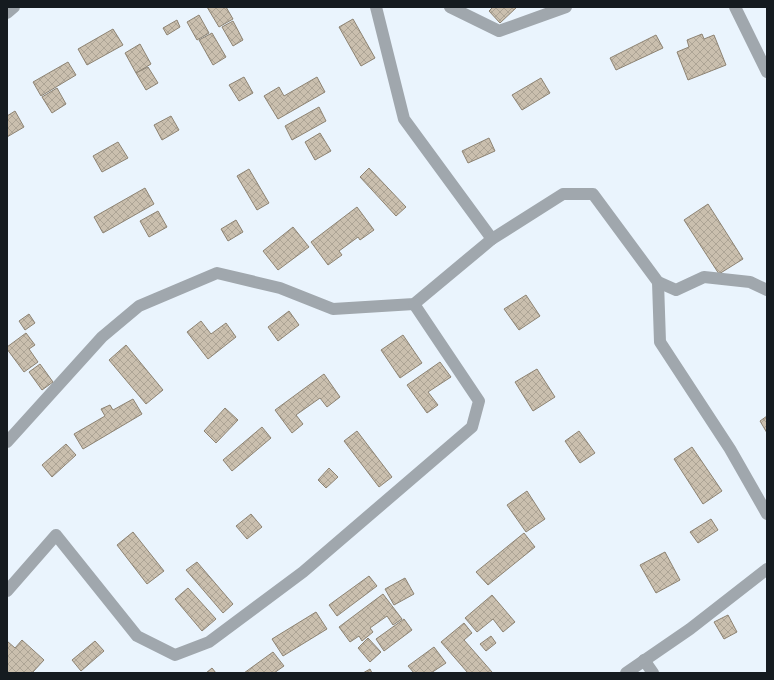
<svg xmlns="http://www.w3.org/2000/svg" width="774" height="680" font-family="'PT Sans Narrow',sans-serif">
  <defs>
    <pattern id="building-cross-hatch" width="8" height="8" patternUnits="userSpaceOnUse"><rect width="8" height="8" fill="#cabfae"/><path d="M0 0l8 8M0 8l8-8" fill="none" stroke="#ada495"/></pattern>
  </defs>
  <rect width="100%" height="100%" fill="#eaf4fd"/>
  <!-- building -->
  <g fill="url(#building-cross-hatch)" stroke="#8d8373">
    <polygon points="207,7 226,7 233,19 219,27"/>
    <polygon points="493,7 517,7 500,23 489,11"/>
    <polygon points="199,15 209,33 197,40 187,22"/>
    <polygon points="353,19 375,58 361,66 339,27"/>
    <polygon points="177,20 180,27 167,35 163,28"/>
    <polygon points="233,21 243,40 233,46 222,27"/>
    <polygon points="113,29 123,45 87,65 78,49"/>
    <polygon points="212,33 226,57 213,65 199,40"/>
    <polygon points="702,34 704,39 714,35 726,65 688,80 677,52 689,47 687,40"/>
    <polygon points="656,35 663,48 616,70 610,58"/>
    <polygon points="140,44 151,64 136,73 125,53"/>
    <polygon points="68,62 76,75 41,96 33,82"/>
    <polygon points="148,67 158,83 146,90 136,73"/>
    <polygon points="244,77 253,93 239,101 229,85"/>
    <polygon points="317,77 325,92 278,119 264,96 279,87 284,96"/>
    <polygon points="541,78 550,93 522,110 512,95"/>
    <polygon points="57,88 66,104 52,113 42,97"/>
    <polygon points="319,107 326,121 292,140 285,126"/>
    <polygon points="15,111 24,127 7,137 7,116"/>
    <polygon points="171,116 179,130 162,140 154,125"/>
    <polygon points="320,133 331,151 315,160 305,142"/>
    <polygon points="489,138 495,151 468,163 462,151"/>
    <polygon points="118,142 128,158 102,172 93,156"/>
    <polygon points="369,168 406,207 396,216 360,177"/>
    <polygon points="249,169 269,203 257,210 237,176"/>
    <polygon points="145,188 154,204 103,233 94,217"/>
    <polygon points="708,204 743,259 719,274 684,220"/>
    <polygon points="357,207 374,230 360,240 358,237 339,251 342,255 328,265 311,242"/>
    <polygon points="158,211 167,227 149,237 140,221"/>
    <polygon points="236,220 243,232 228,241 221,229"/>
    <polygon points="293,227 309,247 278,270 263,251"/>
    <polygon points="526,295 540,316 519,330 504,309"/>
    <polygon points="289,311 299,325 278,341 268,327"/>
    <polygon points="29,314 35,323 25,330 19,321"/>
    <polygon points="201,321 211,334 226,323 236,337 208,359 187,332"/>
    <polygon points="26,333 35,345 29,349 38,362 24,372 7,349 7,347"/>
    <polygon points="403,335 422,363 400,378 381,350"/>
    <polygon points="126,345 163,390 146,404 109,360"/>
    <polygon points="440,362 451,377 428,392 438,405 427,413 407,385"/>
    <polygon points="40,364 53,382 42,390 29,372"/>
    <polygon points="537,369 555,397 533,411 515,382"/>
    <polygon points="324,374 340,397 327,407 320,398 296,415 303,424 292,433 275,410"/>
    <polygon points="133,399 142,414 83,449 74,434 105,416 101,409 110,405 113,410"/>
    <polygon points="225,408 238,420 216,443 204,431"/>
    <polygon points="767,416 767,433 760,421"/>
    <polygon points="262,427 271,438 232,471 223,460"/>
    <polygon points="357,431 392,477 379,487 344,441"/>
    <polygon points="579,431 595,453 580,463 565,441"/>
    <polygon points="66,444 76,455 52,477 42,465"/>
    <polygon points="692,447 722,491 703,504 674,459"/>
    <polygon points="329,468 338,477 326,488 318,480"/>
    <polygon points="527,491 545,519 526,532 507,505"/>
    <polygon points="251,514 262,527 247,539 236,526"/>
    <polygon points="711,519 718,530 698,543 690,532"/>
    <polygon points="133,532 164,571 147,584 117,545"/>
    <polygon points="524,533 535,547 488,585 476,572"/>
    <polygon points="665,552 680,580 656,593 640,565"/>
    <polygon points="197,562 233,604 223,613 186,570"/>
    <polygon points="369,576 377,586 337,616 329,605"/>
    <polygon points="405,578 414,594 394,605 385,589"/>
    <polygon points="188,588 216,619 202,631 175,599"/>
    <polygon points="383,594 402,619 393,625 387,616 370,628 373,632 362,641 359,636 350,642 339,627"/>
    <polygon points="492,595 515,622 503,632 493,619 477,632 465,618"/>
    <polygon points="316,612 327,629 283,656 272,639"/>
    <polygon points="728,615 737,632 724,639 714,622"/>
    <polygon points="404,619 412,630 384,651 376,639"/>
    <polygon points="464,623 472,633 464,640 492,672 491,673 468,673 441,642"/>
    <polygon points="491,636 496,643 486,651 480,644"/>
    <polygon points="368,638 381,652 370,662 358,648"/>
    <polygon points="22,640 44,660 32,673 7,673 7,641 15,648"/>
    <polygon points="95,641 104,651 81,671 72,660"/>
    <polygon points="434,647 446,663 431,673 414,673 408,666"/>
    <polygon points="273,652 284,666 274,673 244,673"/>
    <polygon points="212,668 216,673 206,673"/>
    <polygon points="370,669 372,673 363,673"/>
  </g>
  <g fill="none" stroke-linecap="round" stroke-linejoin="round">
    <!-- minor -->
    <g stroke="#a0a7ad" stroke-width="12">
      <polyline points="376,7 404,119 492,239"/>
      <polyline points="450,7 499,31 566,7"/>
      <polyline points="735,7 767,72"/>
      <polyline points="7,13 14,7"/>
      <polyline points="658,282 660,342 730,449 767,514"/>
      <polyline points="7,442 102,337 139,306 217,273 280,288 333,309 414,304 492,239 563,194 593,194 658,282 676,290 704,277 750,282 767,290"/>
      <polyline points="7,591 56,535 137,636 175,655 209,642 303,572 472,427 479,401 414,304"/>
      <polyline points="644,660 653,673"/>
      <polyline points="626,673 690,629 767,569"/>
    </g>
  </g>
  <!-- border -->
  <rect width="774" height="680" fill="none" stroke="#151b20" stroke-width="16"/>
</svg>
